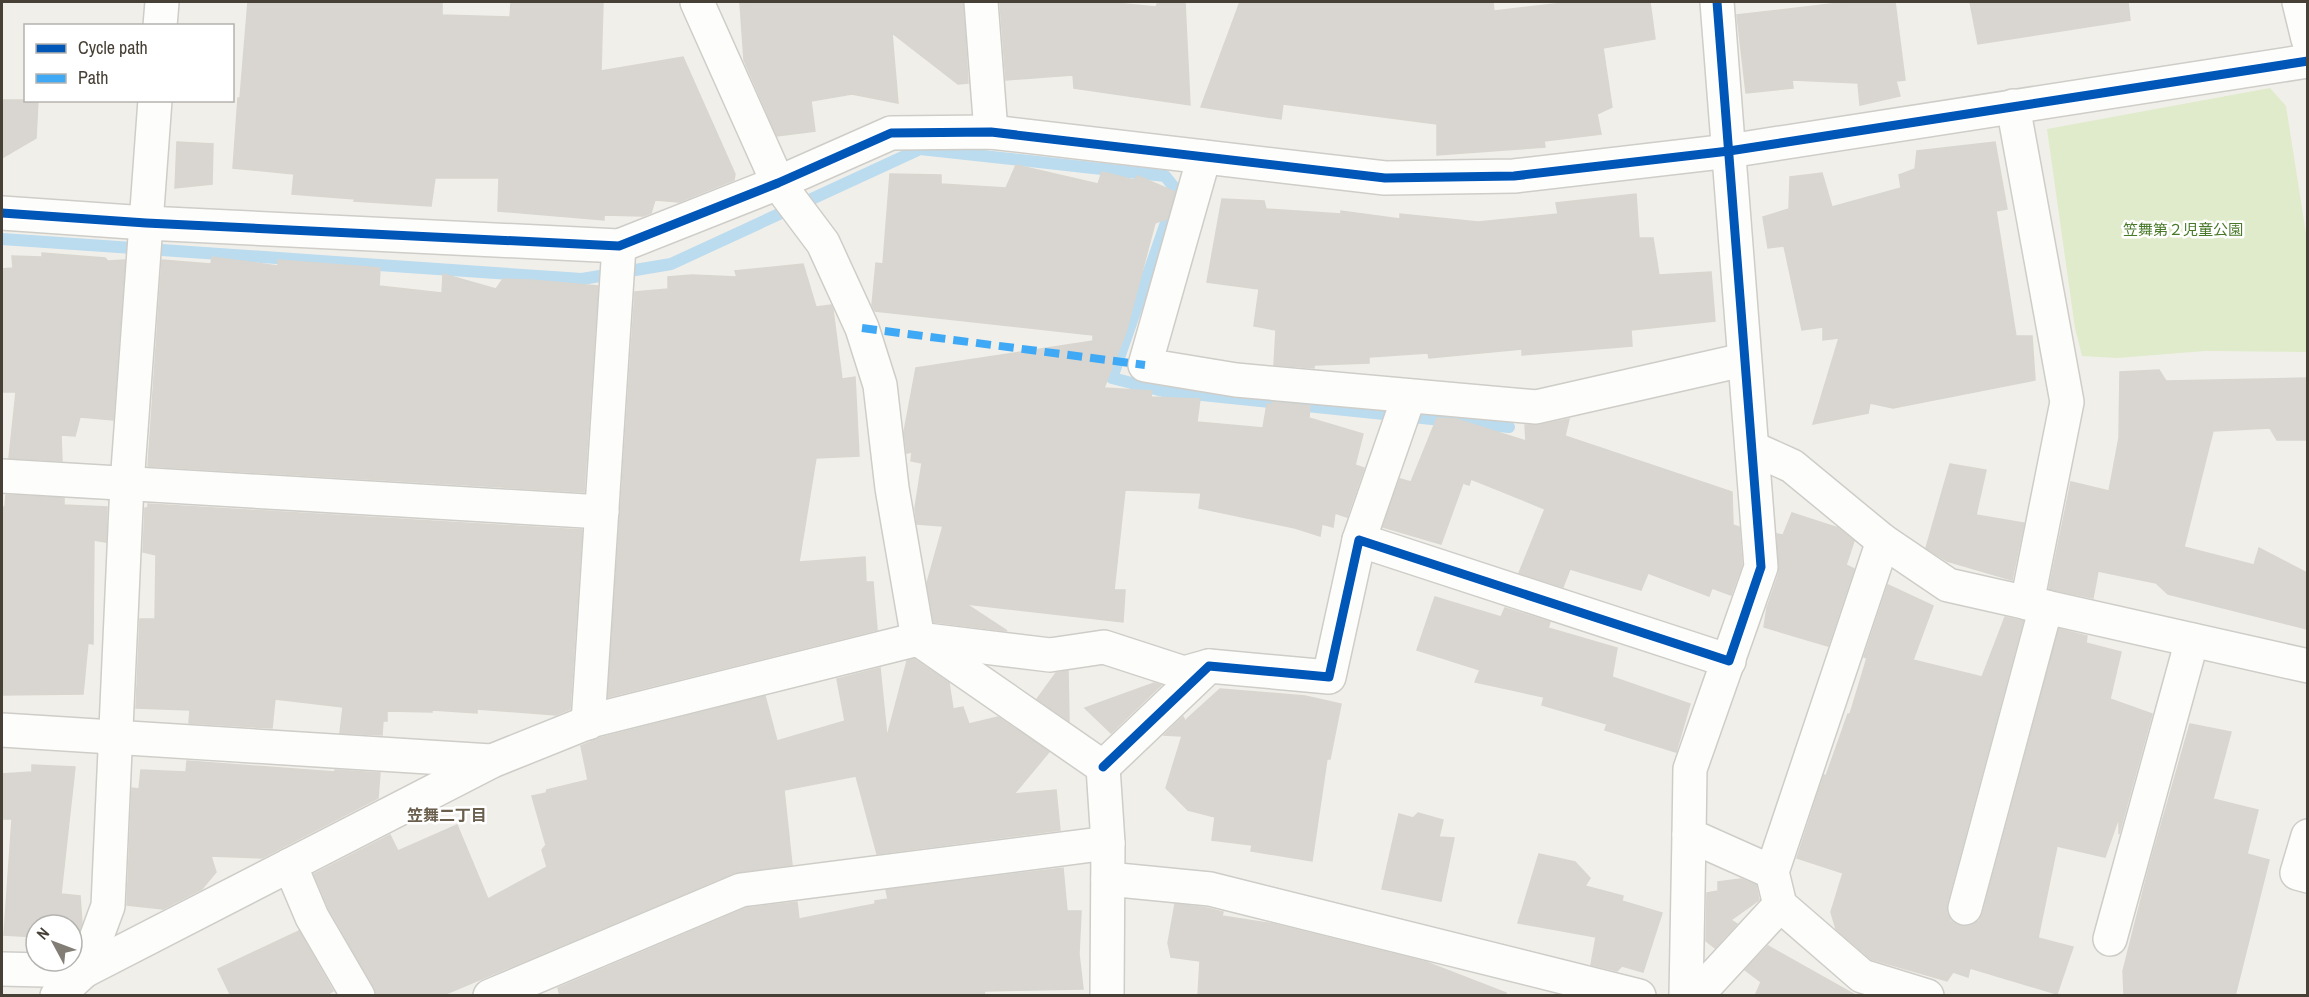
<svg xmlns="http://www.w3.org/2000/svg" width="2309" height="997" font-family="'Archivo Narrow','Noto Sans JP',sans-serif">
  <rect width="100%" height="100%" fill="#f1efea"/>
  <!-- green -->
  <polygon fill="#dfebca" points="2270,88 2286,106 2307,240 2307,352 2205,351 2117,358 2082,356 2075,328 2047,129"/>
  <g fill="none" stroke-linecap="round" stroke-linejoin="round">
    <!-- stream -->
    <polyline stroke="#bbdbef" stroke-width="12" points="2,239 582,279 671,264 920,149 1165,176 1177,191 1112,378 1163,391 1509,427"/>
  </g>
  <!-- building -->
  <g fill="#d9d6d1" stroke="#d9d6d0" stroke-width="1.5">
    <polygon points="248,2 442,2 442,15 510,17 511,2 603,2 601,71 683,57 735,174 734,180 679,202 655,200 651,213 643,216 604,215 604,220 498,211 499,178 435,178 431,206 354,201 355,199 292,194 294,174 233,168 238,98 240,98"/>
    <polygon points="765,2 963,2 968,83 958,84 892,33 898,103 852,94 811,101 815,131 777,136 744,60 740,3"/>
    <polygon points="1000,2 1105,2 1156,7 1158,2 1185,2 1190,105 1074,88 1073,75 1006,80"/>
    <polygon points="1240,2 1493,2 1494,11 1572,2 1650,2 1655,39 1603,48 1612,107 1597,114 1601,134 1544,141 1545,147 1437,155 1437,124 1283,104 1281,119 1201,107"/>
    <polygon points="1848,2 1895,2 1905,80 1896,81 1900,96 1860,105 1858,83 1792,80 1793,88 1746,93 1737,15"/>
    <polygon points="1970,2 2128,2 2130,20 1978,44"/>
    <polygon points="2,100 38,100 36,138 2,158"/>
    <polygon points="177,142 213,144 212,184 175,188"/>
    <polygon points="1995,142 2007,209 1996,211 2016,336 2032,336 2035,380 1893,408 1870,403 1868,413 1813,424 1839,338 1823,340 1823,327 1802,330 1784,246 1768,248 1763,217 1789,209 1790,177 1822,173 1832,207 1901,188 1899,175 1915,169 1917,151"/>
    <polygon points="1016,165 1098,184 1102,172 1134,180 1138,176 1175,192 1167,219 1155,223 1126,332 1104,388 1152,391 1151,397 1200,399 1197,422 1263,428 1267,404 1272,405 1272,402 1310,406 1309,418 1363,434 1355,465 1364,468 1347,517 1335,513 1333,527 1322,524 1320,536 1295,528 1199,508 1201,493 1125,490 1114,590 1125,590 1123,622 966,604 1007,631 934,622 927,583 943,526 917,524 915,508 922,463 911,461 912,452 907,453 904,432 916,368 1093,341 1093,335 875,311 872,305 876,263 883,264 890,174 941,175 941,184 1006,188"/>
    <polygon points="1636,194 1639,238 1653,238 1659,275 1711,272 1715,321 1631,330 1632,346 1522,355 1522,349 1429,358 1428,353 1369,357 1369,363 1314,365 1314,368 1274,365 1276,330 1254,326 1259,289 1207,282 1222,199 1264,201 1266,209 1341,214 1341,211 1400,219 1400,214 1478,222 1558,214 1556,203"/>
    <polygon points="42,253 105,258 108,261 125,260 113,420 80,417 75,436 61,435 62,461 9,458 16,392 2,392 2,269 13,268 12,256 42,257"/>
    <polygon points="212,257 278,266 278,260 380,268 379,286 442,293 443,274 496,289 503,279 531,280 598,286 584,492 148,466 162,260 211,264"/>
    <polygon points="803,264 816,307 831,305 833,310 842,379 855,377 859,456 816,458 799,562 865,557 866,582 873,582 877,630 608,697 635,292 668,289 668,277 692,275 737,277 735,271"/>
    <polygon points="2159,370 2166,381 2307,378 2307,440 2277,440 2270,428 2213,431 2184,547 2254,565 2259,548 2307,573 2307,629 2168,594 2156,583 2098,571 2093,598 2049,589 2071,482 2109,491 2119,438 2120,372"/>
    <polygon points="1437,418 1456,419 1526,441 1525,425 1540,425 1569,419 1565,436 1732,492 1733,525 1739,527 1742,565 1731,595 1712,588 1709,596 1648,573 1641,590 1570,569 1563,587 1519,573 1545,509 1471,479 1469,485 1463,483 1441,544 1383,527 1400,479 1411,482"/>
    <polygon points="1950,464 1986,470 1976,515 2024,523 2012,580 1947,561 1926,548"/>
    <polygon points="6,495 64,498 64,505 107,507 106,542 94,540 93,644 88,643 83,694 2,695 2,507 5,507"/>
    <polygon points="148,504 582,530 570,709 556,715 477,709 477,713 432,710 432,712 387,711 387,721 383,721 382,735 340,733 343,707 275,699 272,728 189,723 190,710 136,708 140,619 155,619 156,555 143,552 145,508 148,508"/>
    <polygon points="1792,513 1838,528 1854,541 1846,565 1854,569 1828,646 1764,627 1767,608 1779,573 1777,534 1783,535"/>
    <polygon points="1888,585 1933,606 1913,660 1982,677 2005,617 2023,621 1947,903 1947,913 1951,921 1960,926 1970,926 1979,921 1983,913 2059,629 2087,636 2086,643 2121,652 2110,699 2152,714 2119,834 2119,817 2105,857 2057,846 2038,938 2073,947 2057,994 1970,968 1968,977 1953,972 1947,981 1871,959 1836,929 1831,912 1843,873 1797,858 1824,775 1826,776 1848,714 1850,714 1867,658 1864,657"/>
    <polygon points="1435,597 1501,617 1505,608 1550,622 1548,628 1617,648 1612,677 1690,704 1676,752 1605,730 1607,724 1542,705 1544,697 1475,682 1480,670 1417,650"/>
    <polygon points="914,659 949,683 953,709 963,707 969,724 998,717 1049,752 1014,794 1056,790 1060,830 877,854 856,776 784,790 792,865 734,873 441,996 377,996 374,987 329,909 314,874 390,835 398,851 457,825 488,899 547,867 542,850 546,845 532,796 546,793 547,790 588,780 581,746 600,738 765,696 777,741 845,721 837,679 880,668 887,737 907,661"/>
    <polygon points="1068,671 1069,721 1037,699 1056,673"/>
    <polygon points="1154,683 1161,685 1111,733 1085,708"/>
    <polygon points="1220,689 1305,696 1341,704 1330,759 1327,759 1312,861 1251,851 1252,845 1212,840 1215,817 1188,810 1166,788 1182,736 1164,735 1183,717 1186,722 1187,719"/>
    <polygon points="2190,724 2231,732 2213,799 2258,810 2247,854 2269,860 2235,996 2124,994 2123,971 2149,868"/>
    <polygon points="187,761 335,772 335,770 380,773 378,798 262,858 211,856 216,872 202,889 163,909 127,905 132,788 139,789 141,770 186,772"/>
    <polygon points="32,765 75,767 61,894 80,896 82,924 76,940 72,939 72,925 36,925 36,937 4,935 12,819 2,819 2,774 32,772"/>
    <polygon points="1418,813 1443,820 1439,837 1454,838 1441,901 1382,889 1399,814 1413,818"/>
    <polygon points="1539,854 1575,862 1590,878 1585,886 1623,896 1622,901 1662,913 1643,972 1622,966 1617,971 1591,965 1596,937 1518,923"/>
    <polygon points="1063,868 1067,911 1081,911 1079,954 1083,989 984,991 985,996 560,996 558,988 746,908 797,902 799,919 875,904 875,901 888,899 886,890"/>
    <polygon points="1741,879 1756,885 1759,900 1731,920 1737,924 1715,948 1706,941 1707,893 1718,891 1718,882"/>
    <polygon points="1175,904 1207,908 1223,912 1222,916 1273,924 1426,962 1506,993 1505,996 1198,996 1200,961 1171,957 1168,943"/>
    <polygon points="299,931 333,991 325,996 231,996 218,969"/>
    <polygon points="1768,946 1857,996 1755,996 1761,982 1745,970"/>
  </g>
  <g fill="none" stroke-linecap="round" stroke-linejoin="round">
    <defs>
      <g id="minor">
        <polyline points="697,2 778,183 823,243 862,328 880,385 892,488 918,639 1103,767 1108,843 1107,996"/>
        <polyline points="981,2 991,132"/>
        <polyline points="1717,2 1761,567 1690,769 1689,835 1772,872"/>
        <polyline points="2299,2 2308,39"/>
        <polyline points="160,26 162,2"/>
        <polyline points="2013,106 2067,402 2027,603"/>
        <polyline points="1204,157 1145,365 1236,380 1536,407 1743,360"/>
        <polyline points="2,213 146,223 619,246 778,183 891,133 991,132 1385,178 1514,176 1729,151 2308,61"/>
        <polyline points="1752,448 1792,466 1883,541 1948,585 2308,666"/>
        <polyline points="2,476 602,512"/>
        <polyline points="1359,540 1409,396"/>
        <polyline points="1883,541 1772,872 1780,905 1862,976 1927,996"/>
        <polyline points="588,723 619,246"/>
        <polyline points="2,730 491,761"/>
        <polyline points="1103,767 1209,666"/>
        <polyline points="2308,836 2297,873 2308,876"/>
        <polyline points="290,865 312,917 358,996"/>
        <polyline points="1108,879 1210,889 1639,996"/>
        <polyline points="1965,908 2046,607"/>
        <polyline points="2110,939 2192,640"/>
        <polyline points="2,969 84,971"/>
        <polyline points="84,971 108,906 127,484 155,100"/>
        <polyline points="57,996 84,971 492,761 594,720 918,639 1050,655 1104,647 1184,673 1209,666 1329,677 1359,540 1729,661"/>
        <polyline points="490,996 741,890 1108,843"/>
        <polyline points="1686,996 1689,835"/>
        <polyline points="1696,996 1780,905"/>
      </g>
    </defs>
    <!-- minor casing -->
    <use href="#minor" stroke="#cfcdc8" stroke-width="36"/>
    <!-- minor -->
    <use href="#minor" stroke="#fdfdfc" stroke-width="33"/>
    <!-- quiet -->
    <polyline stroke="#3fa9f5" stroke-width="8" stroke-dasharray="15 8" stroke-linecap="butt" points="862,328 1145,365"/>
    <defs>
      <g id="cycleway">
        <polyline points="2,213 146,223 619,246 778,183 891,133 991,132 1385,178 1514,176 1729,151 2308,61"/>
        <polyline points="1103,767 1209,666 1329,677 1359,540 1729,661 1761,567 1717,2"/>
      </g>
    </defs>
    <!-- cycleway casing -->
    <use href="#cycleway" stroke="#fff" stroke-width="13"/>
    <!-- cycleway -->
    <use href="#cycleway" stroke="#0057b8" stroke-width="9"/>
  </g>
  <g text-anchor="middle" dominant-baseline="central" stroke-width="5" stroke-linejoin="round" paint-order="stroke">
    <!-- park labels -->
    <g font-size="15" fill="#487929" stroke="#fff">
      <text x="2183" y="229">笠舞第２児童公園</text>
    </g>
    <!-- neighbourhood labels -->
    <g font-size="16" font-weight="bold" fill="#6a5e4d" stroke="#fff">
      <text x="447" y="815">笠舞二丁目</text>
    </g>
  </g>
  <!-- border -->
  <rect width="2309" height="997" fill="none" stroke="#474036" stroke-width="6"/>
  <!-- legend -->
  <rect x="24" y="24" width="210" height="78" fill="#ffffff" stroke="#b5b3af" stroke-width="1.5"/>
  <rect x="36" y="44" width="30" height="9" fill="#0057b8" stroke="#b5b3af" stroke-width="1.5"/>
  <text x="78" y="54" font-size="18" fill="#474036">Cycle path</text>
  <rect x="36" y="74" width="30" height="9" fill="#3fa9f5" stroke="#b5b3af" stroke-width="1.5"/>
  <text x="78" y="84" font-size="18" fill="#474036">Path</text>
  <!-- north arrow -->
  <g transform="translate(54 943) rotate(311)"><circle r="28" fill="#ffffff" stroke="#b5b3af" stroke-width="1.5"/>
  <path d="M0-4.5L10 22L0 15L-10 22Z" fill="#827d75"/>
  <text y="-9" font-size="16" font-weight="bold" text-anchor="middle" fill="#474036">N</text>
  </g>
</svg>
